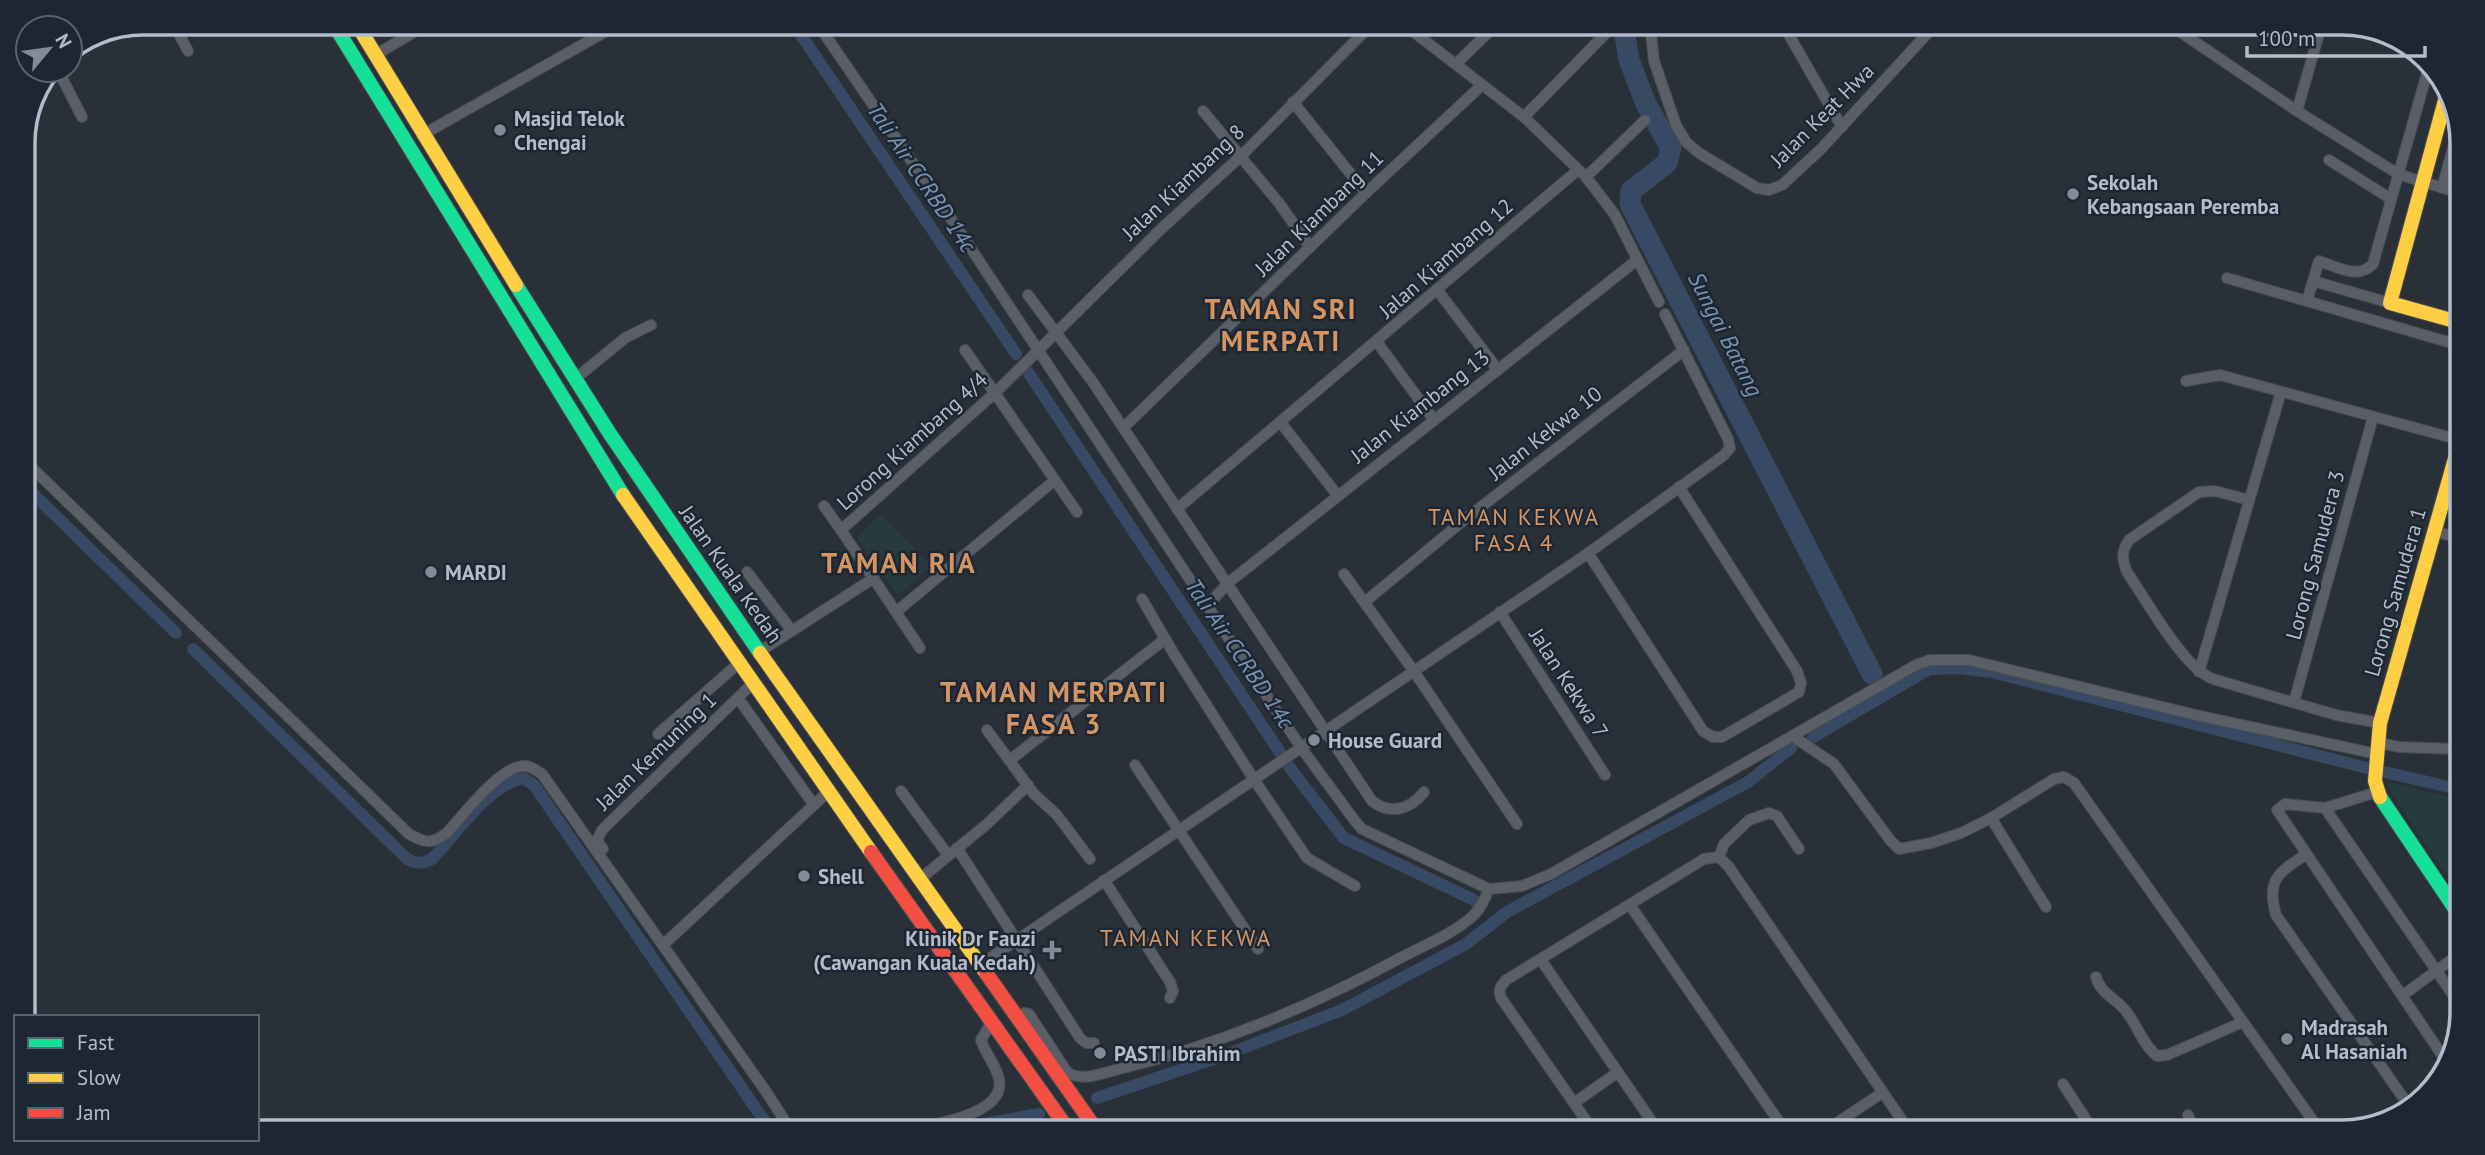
<svg xmlns="http://www.w3.org/2000/svg" width="2485" height="1155" font-family="'PT Sans',sans-serif">
  <rect width="100%" height="100%" fill="#2a3038"/>
  <!-- green -->
  <g fill="#273a3e">
    <polygon points="880,514 932,566 897,595 857,538"/>
    <polygon points="2388,782 2462,800 2462,898 2388,788"/>
  </g>
  <g fill="none" stroke-linecap="round" stroke-linejoin="round">
    <!-- canal -->
    <g stroke="#384963" stroke-width="12">
      <polyline points="793,23 1016,354"/>
      <polyline points="1026,369 1293,772 1344,838 1474,900"/>
      <polyline points="23,484 176,633"/>
      <path d="M193,649L407,859C416,864 423,864 432,859C457,833 487,786 523,778L534,785L772,1132"/>
      <polyline points="1813,737 1929,669 1958,668 1992,672 2363,767 2462,790"/>
      <polyline points="1097,1098 1225,1055 1342,1010 1466,944 1507,912 1748,782 1791,748"/>
      <polyline points="941,1132 1039,1114"/>
    </g>
    <!-- river -->
    <polyline stroke="#384963" stroke-width="21" points="1623,23 1629,60 1646,104 1671,148 1667,163 1631,191 1630,204 1872,674"/>
    <defs>
      <g id="street">
        <polyline points="173,23 188,51"/>
        <polyline points="817,23 958,229 1302,749 1355,821 1362,829 1489,889 1522,886 1551,874 1916,665 1930,660 1969,660 2196,715 2377,754"/>
        <polyline points="1402,23 1524,117 1586,177 1615,215 1659,302"/>
        <polyline points="1650,23 1654,61 1676,125 1686,142 1699,153 1757,188 1769,190 1782,185 1821,149 1937,23"/>
        <polyline points="1782,23 1842,127"/>
        <polyline points="2167,23 2297,111 2398,174 2462,194"/>
        <polyline points="362,32 379,23"/>
        <polyline points="375,55 416,31 452,29 467,23"/>
        <polyline points="1456,64 1498,23"/>
        <polyline points="58,70 82,117"/>
        <polyline points="1293,102 1366,193"/>
        <polyline points="1203,111 1279,203 1310,247"/>
        <polyline points="2297,111 2322,23"/>
        <polyline points="1524,117 1606,33 1609,23"/>
        <polyline points="422,135 621,23"/>
        <polyline points="2329,160 2391,199"/>
        <polyline points="1586,177 1645,120"/>
        <polyline points="2442,188 2459,126"/>
        <polyline points="2227,278 2462,346"/>
        <polyline points="2313,281 2390,303"/>
        <polyline points="1438,291 1498,370"/>
        <path d="M1028,295L1092,381L1372,801C1390,815 1410,810 1424,792"/>
        <path d="M2307,301L2319,261C2337,267 2358,280 2373,264L2429,66"/>
        <polyline points="1377,342 1434,420"/>
        <polyline points="965,350 1077,512"/>
        <polyline points="575,379 625,338 651,325"/>
        <polyline points="2186,381 2220,375 2460,440"/>
        <polyline points="1281,423 1338,496"/>
        <polyline points="1123,428 1366,193 1482,85"/>
        <path d="M23,459L409,834C426,843 430,845 447,833C462,816 499,768 522,766C530,765 535,770 542,774L767,1093L792,1132"/>
        <path d="M2249,500L2215,491L2199,492L2129,540C2121,552 2122,559 2127,572C2145,598 2184,669 2213,679L2336,715L2380,723"/>
        <polyline points="824,506 841,530"/>
        <polyline points="1177,509 1578,170"/>
        <polyline points="2434,531 2462,539"/>
        <polyline points="1588,553 1703,731 1713,737 1722,737 1799,692 1801,683 1797,671 1679,487"/>
        <polyline points="747,572 792,631"/>
        <polyline points="1344,574 1413,670 1517,824"/>
        <polyline points="1142,599 1174,654 1253,778 1307,858 1355,886"/>
        <polyline points="1366,601 1464,520 1684,350"/>
        <polyline points="1208,605 1228,583 1637,260"/>
        <polyline points="896,612 1055,480"/>
        <polyline points="1500,612 1605,775"/>
        <polyline points="920,648 841,530 996,392 1159,231 1241,156 1373,23"/>
        <polyline points="759,652 874,578"/>
        <polyline points="2199,672 2281,392"/>
        <polyline points="738,698 814,805"/>
        <polyline points="2294,702 2373,417"/>
        <polyline points="987,730 1034,794 1057,815 1090,859"/>
        <polyline points="658,734 739,663"/>
        <polyline points="1794,737 1834,764 1890,840 1899,849 1931,843 1961,833 1991,818 2054,779 2064,777 2074,783 2321,1132"/>
        <polyline points="2378,743 2400,747 2455,749 2462,721"/>
        <polyline points="1010,760 1165,639"/>
        <polyline points="1135,765 1258,949"/>
        <polyline points="901,791 948,855"/>
        <polyline points="2377,792 2325,808 2285,804 2277,810 2448,1064"/>
        <polyline points="2325,808 2462,1008"/>
        <polyline points="1991,818 2046,907"/>
        <polyline points="957,848 1080,1038 1086,1043 1094,1043"/>
        <polyline points="603,849 597,840 602,830 753,683"/>
        <path d="M2305,855C2278,873 2266,880 2276,915L2411,1109"/>
        <polyline points="1719,857 1724,844 1749,820 1769,813 1777,816 1799,849"/>
        <polyline points="920,879 987,824 1028,785"/>
        <polyline points="1104,880 1170,982 1173,991 1170,998"/>
        <polyline points="1630,905 1786,1132"/>
        <polyline points="663,945 830,790"/>
        <polyline points="1541,960 1659,1132"/>
        <polyline points="980,965 1584,556 1723,456 1730,448 1728,439 1665,314"/>
        <path d="M2096,977C2101,994 2114,997 2125,1010C2137,1024 2142,1044 2157,1056L2167,1055L2243,1022"/>
        <polyline points="2403,995 2462,952"/>
        <path d="M1018,1017L1024,1013L1029,1014L1067,1072C1082,1083 1106,1072 1123,1068C1222,1044 1314,1005 1404,956C1425,945 1450,935 1468,920C1479,912 1484,901 1489,889"/>
        <polyline points="2063,1084 2094,1132"/>
        <polyline points="1574,1103 1618,1072"/>
        <polyline points="2188,1115 2195,1132"/>
        <path d="M898,1132C923,1126 1007,1117 999,1079C996,1065 985,1053 981,1040L992,1021"/>
        <path d="M1594,1132L1501,998C1498,990 1500,987 1506,980L1704,859L1719,857L1729,867L1910,1132"/>
        <polyline points="1823,1132 1882,1093"/>
      </g>
      <g id="fast">
        <polyline points="333,23 623,495"/>
        <polyline points="516,285 610,434 760,653"/>
        <polyline points="2380,797 2462,919"/>
      </g>
      <g id="slow">
        <polyline points="356,23 516,285"/>
        <polyline points="2447,93 2390,303 2462,323"/>
        <polyline points="623,495 871,852"/>
        <polyline points="760,653 986,973"/>
        <polyline points="2380,797 2375,781 2380,723 2462,434"/>
      </g>
      <g id="jam">
        <polyline points="871,852 1070,1132"/>
        <polyline points="986,973 1098,1132"/>
      </g>
    </defs>
    <!-- street casing -->
    <use href="#street" stroke="#484c53" stroke-width="12"/>
    <!-- fast casing -->
    <use href="#fast" stroke="#484c53" stroke-width="16"/>
    <!-- slow casing -->
    <use href="#slow" stroke="#484c53" stroke-width="16"/>
    <!-- jam casing -->
    <use href="#jam" stroke="#484c53" stroke-width="16"/>
    <!-- street -->
    <use href="#street" stroke="#5a5e66" stroke-width="10"/>
    <!-- fast -->
    <use href="#fast" stroke="#16e098" stroke-width="14"/>
    <!-- slow -->
    <use href="#slow" stroke="#ffcf43" stroke-width="14"/>
    <!-- jam -->
    <use href="#jam" stroke="#f24e42" stroke-width="14"/>
  </g>
  <!-- markers -->
  <g fill="#848b96" stroke="#1d2633" stroke-width="2.5">
    <circle cx="500" cy="130" r="7"/>
    <circle cx="2073" cy="194" r="7"/>
    <circle cx="431" cy="572" r="7"/>
    <circle cx="1314" cy="740" r="7"/>
    <circle cx="804" cy="876" r="7"/>
    <path d="M1048.5 939.5h7v7h7v7h-7v7h-7v-7h-7v-7h7z"/>
    <circle cx="2287" cy="1039" r="7"/>
    <circle cx="1100" cy="1053" r="7"/>
  </g>
  <g text-anchor="middle" dominant-baseline="central" stroke-width="5" stroke-linejoin="round" paint-order="stroke">
    <!-- street labels -->
    <g font-size="21" fill="#b4bcc9" stroke="#1d2633">
      <text transform="translate(1822 115) rotate(-45)">Jalan Keat Hwa</text>
      <text transform="translate(1183 182) rotate(-43)">Jalan Kiambang 8</text>
      <text transform="translate(1319 213) rotate(-44)">Jalan Kiambang 11</text>
      <text transform="translate(1446 258) rotate(-41)">Jalan Kiambang 12</text>
      <text transform="translate(1420 406) rotate(-38)">Jalan Kiambang 13</text>
      <text transform="translate(1545 433) rotate(-38)">Jalan Kekwa 10</text>
      <text transform="translate(912 441) rotate(-42)">Lorong Kiambang 4/4</text>
      <text transform="translate(2315 555) rotate(-75)">Lorong Samudera 3</text>
      <text transform="translate(731 574) rotate(55)">Jalan Kuala Kedah</text>
      <text transform="translate(2395 592) rotate(-74)">Lorong Samudera 1</text>
      <text transform="translate(1569 683) rotate(57)">Jalan Kekwa 7</text>
      <text transform="translate(656 751) rotate(-44)">Jalan Kemuning 1</text>
    </g>
    <!-- poi labels -->
    <g font-size="21" font-weight="bold" fill="#b4bcc9" stroke="#1d2633" text-anchor="start">
      <text x="514" y="118">Masjid Telok<tspan x="514" dy="24">Chengai</tspan></text>
      <text x="2087" y="182">Sekolah<tspan x="2087" dy="24">Kebangsaan Peremba</tspan></text>
      <text x="445" y="572">MARDI</text>
      <text x="1328" y="740">House Guard</text>
      <text x="818" y="876">Shell</text>
      <text x="1036" y="938" text-anchor="end">Klinik Dr Fauzi<tspan x="1036" dy="24">(Cawangan Kuala Kedah)</tspan></text>
      <text x="2301" y="1027">Madrasah<tspan x="2301" dy="24">Al Hasaniah</tspan></text>
      <text x="1114" y="1053">PASTI Ibrahim</text>
    </g>
    <!-- water labels -->
    <g font-size="23" font-style="italic" fill="#7c92b1" stroke="#1d2633">
      <text transform="translate(922 177) rotate(56)">Tali Air CCRBD 14c</text>
      <text transform="translate(1726 334) rotate(63)">Sungai Batang</text>
      <text transform="translate(1240 653) rotate(56)">Tali Air CCRBD 14c</text>
    </g>
    <!-- neighbourhood labels -->
    <g font-size="23" letter-spacing="2" fill="#d59563" stroke="#1d2633">
      <text x="1514" y="516">TAMAN KEKWA<tspan x="1514" dy="26">FASA 4</tspan></text>
      <text x="1186" y="937">TAMAN KEKWA</text>
    </g>
    <!-- district labels -->
    <g font-size="28" font-weight="bold" letter-spacing="2" fill="#d59563" stroke="#1d2633">
      <text x="1281" y="308">TAMAN SRI<tspan x="1281" dy="32">MERPATI</tspan></text>
      <text x="899" y="562">TAMAN RIA</text>
      <text x="1054" y="691">TAMAN MERPATI<tspan x="1054" dy="32">FASA 3</tspan></text>
    </g>
  </g>
  <!-- crop -->
  <path d="M0 0H2485V1155H0ZM143 35H2342A108 108 0 0 1 2450 143V1012A108 108 0 0 1 2342 1120H143A108 108 0 0 1 35 1012V143A108 108 0 0 1 143 35Z" fill="#1d2633" fill-rule="evenodd"/>
  <path fill="none" stroke="#b4bcc9" stroke-width="3.5" d="M143 35H2342A108 108 0 0 1 2450 143V1012A108 108 0 0 1 2342 1120H143A108 108 0 0 1 35 1012V143A108 108 0 0 1 143 35Z"/>
  <!-- legend -->
  <rect x="14" y="1015" width="245" height="126" fill="#1d2633" stroke="#59626f" stroke-width="2"/>
  <rect x="28" y="1038" width="35" height="10" fill="#16e098" stroke="#59626f" stroke-width="2"/>
  <text x="77" y="1050" font-size="21" fill="#b4bcc9">Fast</text>
  <rect x="28" y="1073" width="35" height="10" fill="#ffcf43" stroke="#59626f" stroke-width="2"/>
  <text x="77" y="1085" font-size="21" fill="#b4bcc9">Slow</text>
  <rect x="28" y="1108" width="35" height="10" fill="#f24e42" stroke="#59626f" stroke-width="2"/>
  <text x="77" y="1120" font-size="21" fill="#b4bcc9">Jam</text>
  <!-- north arrow -->
  <g transform="translate(49 49) rotate(61)"><circle r="33" fill="#1d2633" stroke="#59626f" stroke-width="2"/>
  <path d="M0-5L12 26L0 18L-12 26Z" fill="#848b96"/>
  <text y="-10" font-size="19" font-weight="bold" text-anchor="middle" fill="#b4bcc9">N</text>
  </g>
  <!-- scale -->
  <path d="M2247 46v10h178v-10" fill="none" stroke="#b4bcc9" stroke-width="3.5"/>
  <text x="2258" y="46" font-size="21" fill="#b4bcc9" stroke="#1d2633" stroke-width="5" paint-order="stroke">100 m</text>
</svg>
